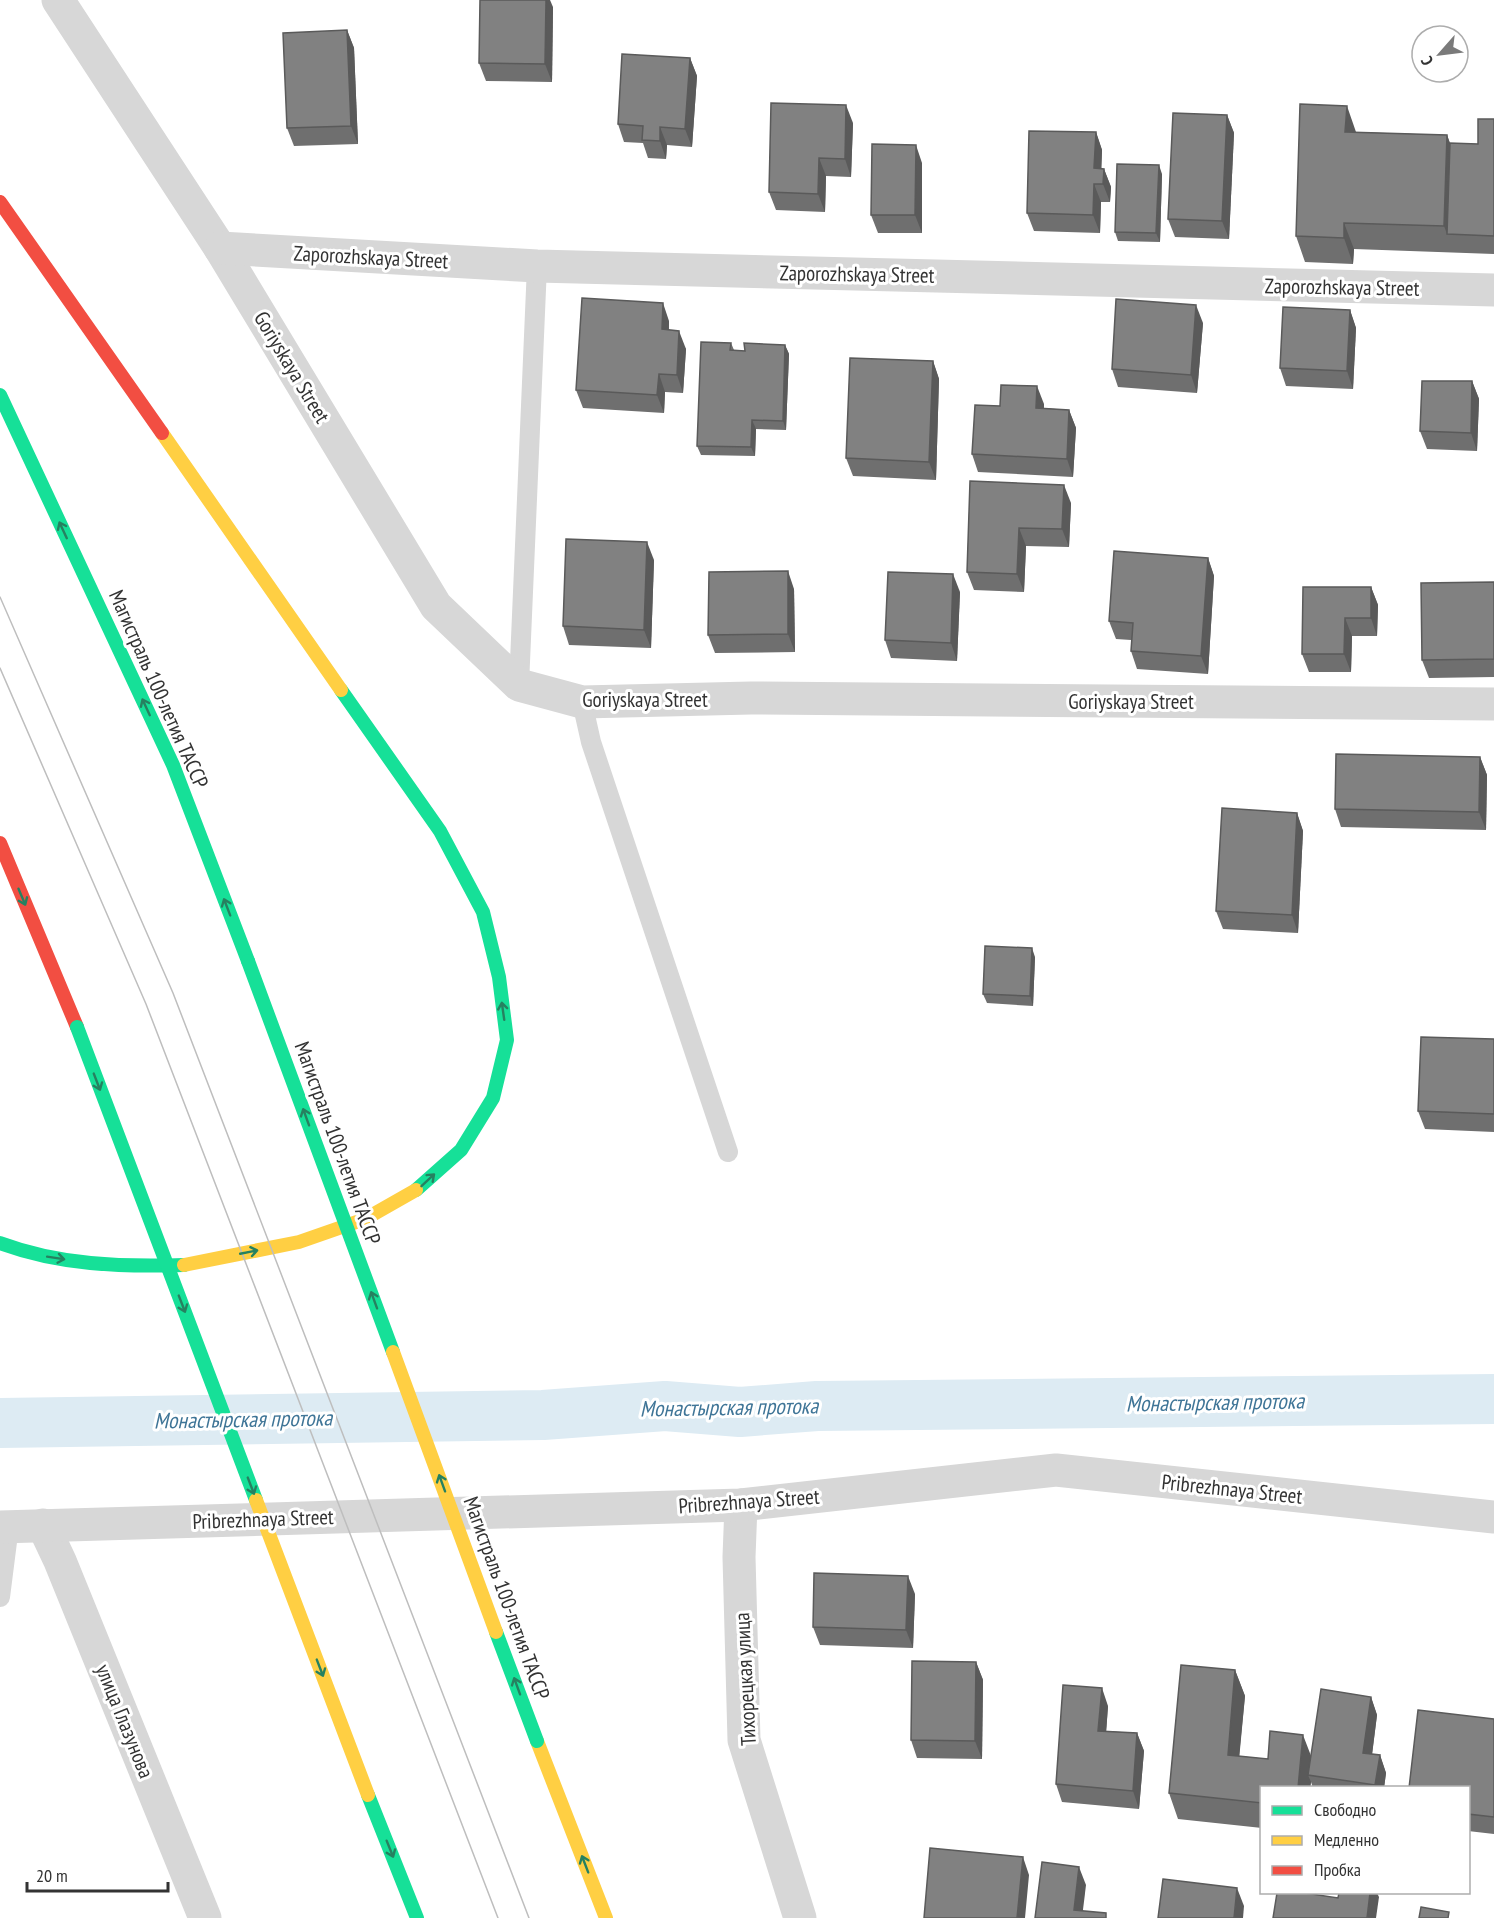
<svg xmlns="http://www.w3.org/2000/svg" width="1494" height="1918" font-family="'PT Sans Narrow',sans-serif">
  <rect width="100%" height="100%" fill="#fff"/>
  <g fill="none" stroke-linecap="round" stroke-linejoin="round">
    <!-- canal -->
    <polyline stroke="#ddebf3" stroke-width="50" points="0,1423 543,1415 665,1406 740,1412 817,1406 1494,1399"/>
    <!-- lane -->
    <g stroke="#d7d7d7" stroke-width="20">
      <polyline points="519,685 537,266"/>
      <polyline points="582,702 591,742 728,1152"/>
      <polyline points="0,1597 9,1526"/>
    </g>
    <!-- street -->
    <g stroke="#d7d7d7" stroke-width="33">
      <polyline points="58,0 220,248 436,606 519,685 582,702 751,698 1494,704"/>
      <polyline points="220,248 537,266 1494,290"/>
      <polyline points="741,1505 739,1557 744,1740 800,1918"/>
      <polyline points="43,1525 60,1561 205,1918"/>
      <polyline points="0,1527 741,1505 1056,1470 1494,1517"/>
    </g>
    <!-- fast -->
    <g stroke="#16e098" stroke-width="14">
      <polyline points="0,395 173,765 248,961"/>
      <polyline points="341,690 440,831 483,912 499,977 507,1040 493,1098 461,1150 416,1190"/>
      <path d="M0,1243C59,1265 121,1267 184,1265"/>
      <polyline points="368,1795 417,1918"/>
    </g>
    <!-- slow -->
    <g stroke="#ffcf43" stroke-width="14">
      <polyline points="162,433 341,690"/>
      <polyline points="184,1265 299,1242 365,1219 416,1190"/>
      <polyline points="537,1741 606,1918"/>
    </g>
    <!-- jam -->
    <g stroke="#f24e42" stroke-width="14">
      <polyline points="0,202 162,433"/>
      <polyline points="0,843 77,1027"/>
    </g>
    <!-- tram -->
    <g stroke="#bebebe" stroke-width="1.5">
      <polyline points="0,597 173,993 529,1918"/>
      <polyline points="0,668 146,1004 498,1918"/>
    </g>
    <!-- fast-bridge -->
    <g stroke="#16e098" stroke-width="14">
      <polyline points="248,961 393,1352"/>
      <polyline points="77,1027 256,1500"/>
      <polyline points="496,1632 537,1741"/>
    </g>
    <!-- slow-bridge -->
    <g stroke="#ffcf43" stroke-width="14">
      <polyline points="393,1352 496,1632"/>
      <polyline points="256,1500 368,1795"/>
    </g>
  </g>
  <!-- wall -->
  <g fill="#6f6f6f">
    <polygon points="553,7 552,82 486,81 479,63"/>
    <polygon points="347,30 354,48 358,144 294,146 287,128"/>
    <polygon points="690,58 697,76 692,147 667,145 666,159 648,158 643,143 624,142 618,124"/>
    <polygon points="1227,115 1234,133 1229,239 1175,237 1168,219"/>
    <polygon points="1494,119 1494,254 1354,249 1353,264 1305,262 1296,236 1356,132 1447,135 1450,143 1478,144"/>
    <polygon points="853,123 851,177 826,176 825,212 776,210 769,192"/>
    <polygon points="1096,132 1102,150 1101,169 1104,169 1111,187 1110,202 1101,202 1100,233 1034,231 1027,213"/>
    <polygon points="922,163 922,233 878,233 871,215"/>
    <polygon points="1162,174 1160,242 1118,241 1115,232"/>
    <polygon points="1350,310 1356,328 1353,389 1286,386 1280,368"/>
    <polygon points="669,321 669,330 686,349 683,393 665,392 664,413 583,408 576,390"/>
    <polygon points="1203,323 1197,393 1118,387 1112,369"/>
    <polygon points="731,343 734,350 745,351 785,345 789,354 786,430 756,429 755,456 701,455 697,446"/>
    <polygon points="933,361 939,379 936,480 853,476 846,458"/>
    <polygon points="1472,381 1479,399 1477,451 1427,449 1420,431"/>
    <polygon points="1044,404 1044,408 1069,410 1076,428 1073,477 978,472 972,454 1000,406"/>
    <polygon points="970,481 1071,503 1069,547 1026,546 1024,592 974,590 967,572"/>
    <polygon points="1208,558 1214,576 1208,674 1137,669 1131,651 1131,640 1116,639 1109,621"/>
    <polygon points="654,560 651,648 569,645 563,626"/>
    <polygon points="1494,582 1494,677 1429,678 1422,660"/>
    <polygon points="1371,587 1378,605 1377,636 1352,636 1351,672 1309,672 1302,654"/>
    <polygon points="794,589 795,652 715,653 708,635"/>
    <polygon points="960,592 957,661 891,658 885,640"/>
    <polygon points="1480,757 1487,775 1486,830 1341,827 1335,809"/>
    <polygon points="1297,813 1303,831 1298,933 1223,929 1216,911"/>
    <polygon points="1035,957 1033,1006 987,1003 983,994"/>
    <polygon points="1494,1039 1494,1132 1425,1129 1418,1111"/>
    <polygon points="915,1594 913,1648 820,1645 813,1627"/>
    <polygon points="976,1662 983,1680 982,1759 917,1758 911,1740"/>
    <polygon points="1235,1670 1245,1696 1239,1756 1268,1759 1311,1756 1371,1697 1377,1715 1372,1754 1380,1755 1386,1773 1384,1788 1313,1788 1311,1782 1310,1788 1262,1788 1262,1828 1178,1819 1169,1793"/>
    <polygon points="1108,1706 1106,1731 1137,1733 1144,1751 1139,1809 1062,1802 1056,1784"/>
    <polygon points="1494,1719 1494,1834 1468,1831 1468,1788"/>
  </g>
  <!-- shaded-wall -->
  <g fill="#5a5a5a">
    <polygon points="546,0 550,0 553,7 552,82 545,64"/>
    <polygon points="347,30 354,48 358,144 351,126"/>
    <polygon points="690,58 697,76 692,147 685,129"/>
    <polygon points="846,105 853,123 851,177 845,159"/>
    <polygon points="1347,106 1356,132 1345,132"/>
    <polygon points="1227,115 1234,133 1229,239 1222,221"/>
    <polygon points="660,127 667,145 666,159 660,141"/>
    <polygon points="1096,132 1102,150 1101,184 1094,168"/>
    <polygon points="1447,135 1456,161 1447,234 1444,226"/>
    <polygon points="916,145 922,163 922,233 915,215"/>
    <polygon points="819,158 826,176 825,212 818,194"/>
    <polygon points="1159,165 1162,174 1160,242 1156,233"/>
    <polygon points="1104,169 1111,187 1110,202 1103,184"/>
    <polygon points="1094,184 1101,202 1100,233 1093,215"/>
    <polygon points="1344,223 1354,249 1353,264 1344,238"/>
    <polygon points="663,303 669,321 668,347 662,329"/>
    <polygon points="1196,305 1203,323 1197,393 1191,375"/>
    <polygon points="1350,310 1356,328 1353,389 1347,371"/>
    <polygon points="679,331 686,349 683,393 677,375"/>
    <polygon points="785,345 789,354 786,430 783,421"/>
    <polygon points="933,361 939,379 936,480 929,462"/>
    <polygon points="659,374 665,392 664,413 657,395"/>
    <polygon points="1472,381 1479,399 1477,451 1471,433"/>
    <polygon points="1037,386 1044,404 1043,426 1036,408"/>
    <polygon points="1069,410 1076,428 1073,477 1067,459"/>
    <polygon points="752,420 756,429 755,456 751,447"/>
    <polygon points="1064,485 1071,503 1069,547 1062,529"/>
    <polygon points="1019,528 1026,546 1024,592 1017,574"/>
    <polygon points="647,542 654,560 651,648 644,630"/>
    <polygon points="1208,558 1214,576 1208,674 1201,656"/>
    <polygon points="788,571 794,589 795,652 788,634"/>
    <polygon points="953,574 960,592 957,661 951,643"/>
    <polygon points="1371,587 1378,605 1377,636 1371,618"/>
    <polygon points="1345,618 1352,636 1351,672 1344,654"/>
    <polygon points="1480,757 1487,775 1486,830 1479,812"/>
    <polygon points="1297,813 1303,831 1298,933 1292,915"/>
    <polygon points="1032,948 1035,957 1033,1006 1030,996"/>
    <polygon points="908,1576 915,1594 913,1648 906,1630"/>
    <polygon points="976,1662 983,1680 982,1759 975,1741"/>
    <polygon points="1235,1670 1245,1696 1237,1781 1228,1755"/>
    <polygon points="1102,1688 1108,1706 1105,1749 1098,1731"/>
    <polygon points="1371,1697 1377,1715 1370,1771 1363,1753"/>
    <polygon points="1137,1733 1144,1751 1139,1809 1133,1791"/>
    <polygon points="1303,1735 1313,1761 1308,1775 1311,1782 1310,1788 1298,1788"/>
    <polygon points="1380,1755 1386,1773 1384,1788 1376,1788 1375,1785"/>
    <polygon points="1023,1857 1029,1875 1025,1918 1017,1918"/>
    <polygon points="1079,1867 1086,1885 1082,1918 1074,1910"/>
    <polygon points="1237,1888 1244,1906 1243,1918 1234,1918"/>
    <polygon points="1370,1893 1377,1893 1379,1897 1376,1918 1367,1918"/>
  </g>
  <!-- building -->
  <g fill="#818181" stroke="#5a5a5a" stroke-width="1.5">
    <polygon points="480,0 546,0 545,64 479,63"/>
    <polygon points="347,30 351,126 287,128 283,33"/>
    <polygon points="622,54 690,58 685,129 660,127 660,141 642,140 643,126 618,124"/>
    <polygon points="771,103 846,105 845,159 819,158 818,194 769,192"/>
    <polygon points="1300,104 1347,106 1345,132 1447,135 1444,226 1344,223 1344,238 1296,236"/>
    <polygon points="1173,113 1227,115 1222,221 1168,219"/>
    <polygon points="1478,119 1494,119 1494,236 1447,234 1450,143 1478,144"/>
    <polygon points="1029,131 1096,132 1094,168 1104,169 1103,184 1094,184 1093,215 1027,213"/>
    <polygon points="872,144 916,145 915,215 871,215"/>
    <polygon points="1117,164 1159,165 1156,233 1115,232"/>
    <polygon points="582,298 663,303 662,329 679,331 677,375 659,374 657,395 576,390"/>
    <polygon points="1116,299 1196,305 1191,375 1112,369"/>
    <polygon points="1283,307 1350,310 1347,371 1280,368"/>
    <polygon points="701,342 731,343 730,350 745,351 744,343 785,345 783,421 752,420 751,447 697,446"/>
    <polygon points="850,358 933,361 929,462 846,458"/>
    <polygon points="1422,381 1472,381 1471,433 1420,431"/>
    <polygon points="1001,385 1037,386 1036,408 1069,410 1067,459 972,454 975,405 1000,406"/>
    <polygon points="970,481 1064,485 1062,529 1019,528 1017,574 967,572"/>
    <polygon points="566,539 647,542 644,630 563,626"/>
    <polygon points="1114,551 1208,558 1201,656 1131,651 1133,623 1109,621"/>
    <polygon points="788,571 788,634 708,635 709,572"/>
    <polygon points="888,572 953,574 951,643 885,640"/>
    <polygon points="1494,582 1494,659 1422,660 1421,583"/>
    <polygon points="1303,587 1371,587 1371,618 1345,618 1344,654 1302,654"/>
    <polygon points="1336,754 1480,757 1479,812 1335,809"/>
    <polygon points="1222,808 1297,813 1292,915 1216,911"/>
    <polygon points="985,946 1032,948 1030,996 983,994"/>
    <polygon points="1421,1037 1494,1039 1494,1114 1418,1111"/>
    <polygon points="814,1573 908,1576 906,1630 813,1627"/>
    <polygon points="912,1661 976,1662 975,1741 911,1740"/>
    <polygon points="1181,1665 1235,1670 1228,1755 1268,1759 1270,1731 1303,1735 1298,1788 1262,1788 1262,1803 1169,1793"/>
    <polygon points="1063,1685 1102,1688 1098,1731 1137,1733 1133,1791 1056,1784"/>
    <polygon points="1321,1689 1371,1697 1363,1753 1380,1755 1375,1785 1308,1775"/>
    <polygon points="1418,1710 1494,1719 1494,1817 1468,1814 1468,1788 1409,1788"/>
    <polygon points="930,1848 1023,1857 1017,1918 924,1918"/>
    <polygon points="1042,1862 1079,1867 1074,1910 1106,1913 1106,1918 1035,1918"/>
    <polygon points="1163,1879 1237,1888 1234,1918 1158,1918"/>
    <polygon points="1277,1893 1305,1893 1338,1898 1339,1893 1370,1893 1367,1918 1273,1918"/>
    <polygon points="1421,1907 1449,1912 1448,1918 1419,1918"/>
  </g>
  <!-- one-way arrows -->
  <defs><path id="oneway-shaft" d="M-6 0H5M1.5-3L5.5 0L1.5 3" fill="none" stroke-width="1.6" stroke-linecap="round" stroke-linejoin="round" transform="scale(1.5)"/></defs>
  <g stroke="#268160">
    <use href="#oneway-shaft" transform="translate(63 530) rotate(-115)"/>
    <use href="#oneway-shaft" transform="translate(146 707) rotate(-115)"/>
    <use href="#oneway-shaft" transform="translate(22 897) rotate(67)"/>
    <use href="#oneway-shaft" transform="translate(227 907) rotate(-111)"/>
    <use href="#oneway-shaft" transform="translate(503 1011) rotate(-98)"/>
    <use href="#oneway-shaft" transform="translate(97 1082) rotate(69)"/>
    <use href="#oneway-shaft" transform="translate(306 1117) rotate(-110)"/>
    <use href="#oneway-shaft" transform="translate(428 1180) rotate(-43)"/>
    <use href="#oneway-shaft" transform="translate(249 1252) rotate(-11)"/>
    <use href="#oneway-shaft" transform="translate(56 1258) rotate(9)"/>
    <use href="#oneway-shaft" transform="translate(374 1300) rotate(-110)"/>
    <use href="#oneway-shaft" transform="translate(182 1304) rotate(69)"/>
    <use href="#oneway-shaft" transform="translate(442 1483) rotate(-110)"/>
    <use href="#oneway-shaft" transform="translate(251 1486) rotate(69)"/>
    <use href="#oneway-shaft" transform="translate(320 1668) rotate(69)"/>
    <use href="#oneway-shaft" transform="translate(517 1686) rotate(-110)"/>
    <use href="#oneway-shaft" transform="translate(390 1849) rotate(68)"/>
    <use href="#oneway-shaft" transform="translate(585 1864) rotate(-111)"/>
  </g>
  <g text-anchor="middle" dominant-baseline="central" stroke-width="6" stroke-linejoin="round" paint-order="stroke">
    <!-- street labels -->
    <g font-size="21" fill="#333" stroke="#fff">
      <text transform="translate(371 257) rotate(3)">Zaporozhskaya Street</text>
      <text transform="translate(857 274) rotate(1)">Zaporozhskaya Street</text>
      <text transform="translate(1342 287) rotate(1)">Zaporozhskaya Street</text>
      <text transform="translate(292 367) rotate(59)">Goriyskaya Street</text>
      <text transform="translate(159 689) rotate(66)">Магистраль 100-летия ТАССР</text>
      <text x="645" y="699">Goriyskaya Street</text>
      <text x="1131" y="701">Goriyskaya Street</text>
      <text transform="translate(338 1143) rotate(70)">Магистраль 100-летия ТАССР</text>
      <text transform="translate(1232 1489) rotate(6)">Pribrezhnaya Street</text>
      <text transform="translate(749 1501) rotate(-4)">Pribrezhnaya Street</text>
      <text transform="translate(263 1519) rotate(-2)">Pribrezhnaya Street</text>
      <text transform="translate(507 1598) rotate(70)">Магистраль 100-летия ТАССР</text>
      <text transform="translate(745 1679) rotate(-93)">Тихорецкая улица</text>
      <text transform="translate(125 1721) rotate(68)">улица Глазунова</text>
    </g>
    <!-- water labels -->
    <g font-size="22" font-style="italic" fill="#3f7597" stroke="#fff">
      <text transform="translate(1215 1402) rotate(-1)">Монастырская протока</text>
      <text transform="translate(729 1407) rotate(-1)">Монастырская протока</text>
      <text transform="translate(243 1419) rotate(-1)">Монастырская протока</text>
    </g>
  </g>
  <!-- legend -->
  <rect x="1260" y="1786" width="210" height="108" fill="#ffffff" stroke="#adadad" stroke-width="1.5"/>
  <rect x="1272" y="1806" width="30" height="9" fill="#16e098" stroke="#adadad" stroke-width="1.5"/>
  <text x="1314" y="1816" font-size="18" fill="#333333">Свободно</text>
  <rect x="1272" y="1836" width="30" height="9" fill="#ffcf43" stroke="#adadad" stroke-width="1.5"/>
  <text x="1314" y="1846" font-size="18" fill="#333333">Медленно</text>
  <rect x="1272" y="1866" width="30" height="9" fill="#f24e42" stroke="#adadad" stroke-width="1.5"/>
  <text x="1314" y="1876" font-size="18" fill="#333333">Пробка</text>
  <!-- north arrow -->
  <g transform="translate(1440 54) rotate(242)"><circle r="28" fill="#ffffff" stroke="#adadad" stroke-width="1.5"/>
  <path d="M0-4.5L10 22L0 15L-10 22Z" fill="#7a7a7a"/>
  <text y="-9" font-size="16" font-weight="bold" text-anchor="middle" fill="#333333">С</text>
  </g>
  <!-- scale -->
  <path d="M27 1882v9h141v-9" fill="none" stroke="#333333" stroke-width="3"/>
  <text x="36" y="1882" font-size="18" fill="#333333" stroke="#ffffff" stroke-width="4.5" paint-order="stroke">20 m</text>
</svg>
